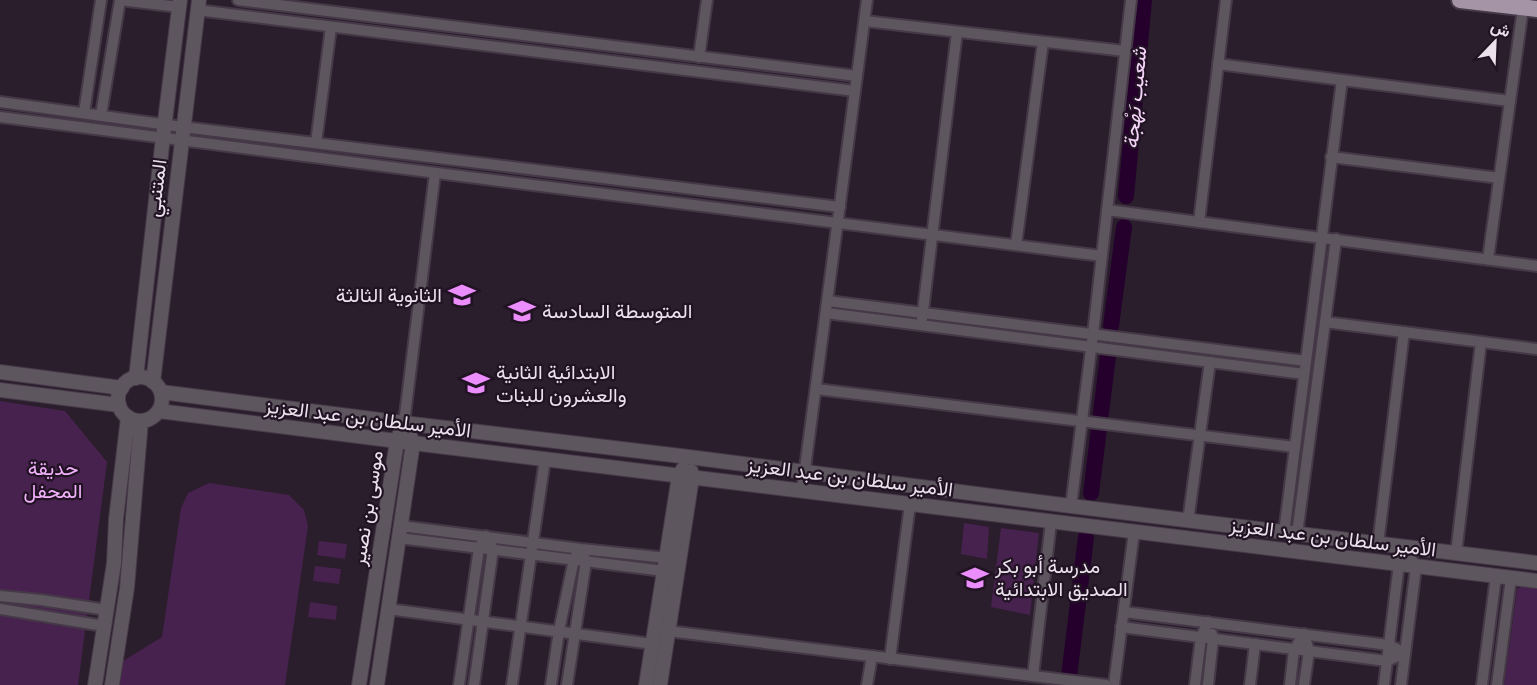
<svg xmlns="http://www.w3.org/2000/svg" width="1537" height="685" font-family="'Roboto Condensed',Vazirmatn,sans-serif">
  <rect width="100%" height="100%" fill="#2a1d2c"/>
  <!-- green -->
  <g fill="#48224e">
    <polygon points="0,401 65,411 107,462 78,685 0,685"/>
    <polygon points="209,483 289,495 304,510 308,526 285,685 120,685 123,661 162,637 181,508 188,493"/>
    <polygon points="964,523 989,527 987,559 961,554"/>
    <polygon points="1001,528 1039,533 1030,615 991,607"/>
    <polygon points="319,541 347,544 345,559 317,555"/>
    <polygon points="315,566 341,569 339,584 313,581"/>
    <polygon points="1521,586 1537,586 1537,685 1504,685 1517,590"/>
    <polygon points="310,602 337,606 336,620 308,617"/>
  </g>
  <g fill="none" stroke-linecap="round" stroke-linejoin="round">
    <!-- river -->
    <g stroke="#25002c" stroke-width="16">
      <polyline points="1126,196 1144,0"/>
      <polyline points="1111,326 1124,227"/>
      <polyline points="1091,493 1108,356"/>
      <polyline points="1068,685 1086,537"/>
    </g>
    <defs>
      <g id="minor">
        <polyline points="120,0 179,7"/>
        <polyline points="238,0 857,76"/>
        <polyline points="197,10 855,91"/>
        <polyline points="865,21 1125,51"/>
        <polyline points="699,57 707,0"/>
        <polyline points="1218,64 1342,80"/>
        <polyline points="0,102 183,127 840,207"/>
        <polyline points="84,113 101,0"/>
        <polyline points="101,115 120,0"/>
        <path d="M0,117C146,135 292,155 437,173C659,201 881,227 1102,256"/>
        <polyline points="316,143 331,27"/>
        <polyline points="1331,157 1499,178"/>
        <polyline points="1107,210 1537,266"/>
        <polyline points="1199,222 1226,0"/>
        <polyline points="1016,245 1043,42"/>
        <polyline points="1488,259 1523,8"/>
        <polyline points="828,301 1306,361"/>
        <polyline points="826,313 1304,374"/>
        <polyline points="922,319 957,32"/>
        <polyline points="1325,322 1537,349"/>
        <polyline points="816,389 1295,447"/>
        <polyline points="404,423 435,173"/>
        <polyline points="802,491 867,0"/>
        <polyline points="1071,506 1093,334 1131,0"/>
        <polyline points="1188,521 1210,362"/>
        <polyline points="401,526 581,549 667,558 672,561"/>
        <polyline points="1284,533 1342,80 1510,101"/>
        <polyline points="1297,534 1336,239"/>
        <polyline points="399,538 664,571 670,568"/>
        <polyline points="1378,544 1404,332"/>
        <polyline points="1456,554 1481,342"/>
        <polyline points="0,596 41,600 107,610"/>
        <polyline points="0,609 104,626"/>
        <polyline points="388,609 653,644"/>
        <polyline points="1121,627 1387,661 1405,653 1389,645 1124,612"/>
        <polyline points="668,631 1106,685"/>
        <polyline points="890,659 910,504"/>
        <polyline points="1033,676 1051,522"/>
        <polyline points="459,685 479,548 486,536 493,549 474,685"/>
        <polyline points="512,685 545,459"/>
        <polyline points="551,685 559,631 574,559 577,554"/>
        <polyline points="567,685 586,561 583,555"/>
        <polyline points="867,685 872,656"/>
        <polyline points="1114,685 1134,532"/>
        <polyline points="1195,685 1201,637 1208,622"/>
        <polyline points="1208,685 1213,639 1212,634"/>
        <polyline points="1250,685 1255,644"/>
        <polyline points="1290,685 1294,650 1304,634 1309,651 1304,685"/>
        <polyline points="1384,685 1399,564 1401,559"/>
        <polyline points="1401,685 1416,567 1405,548"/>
        <polyline points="1482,685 1496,576"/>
        <polyline points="1497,685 1511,578"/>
      </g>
      <g id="tertiary">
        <polyline points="0,372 122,388"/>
        <circle cx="140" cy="399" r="22"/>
        <polyline points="136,378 163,137 180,0"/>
        <polyline points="153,382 199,0"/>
        <polyline points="0,390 119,405"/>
        <polyline points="161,392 404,423 689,457 1071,506 1537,563"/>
        <polyline points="159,411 413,443 1537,581"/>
        <polyline points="95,685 114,563 116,519 128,417"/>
        <polyline points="112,685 127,588 141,421"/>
        <polyline points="359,685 397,441 400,433"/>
        <polyline points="377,685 413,443 410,436"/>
        <polyline points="646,685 679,476 683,469"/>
        <polyline points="660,685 692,478 691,471"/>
      </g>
      <polyline id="trunk" points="1460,0 1537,9"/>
    </defs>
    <!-- minor casing -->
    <use href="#minor" stroke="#453847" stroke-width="14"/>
    <!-- tertiary casing -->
    <use href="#tertiary" stroke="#453847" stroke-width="16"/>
    <!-- trunk casing -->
    <use href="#trunk" stroke="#453847" stroke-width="20"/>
    <!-- minor -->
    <use href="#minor" stroke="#5d565e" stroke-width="10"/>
    <!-- tertiary -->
    <use href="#tertiary" stroke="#5d565e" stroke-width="14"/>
    <!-- trunk -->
    <use href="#trunk" stroke="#a494a6" stroke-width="16"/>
  </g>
  <!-- icons -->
  <defs>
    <symbol id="school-bare" viewBox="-9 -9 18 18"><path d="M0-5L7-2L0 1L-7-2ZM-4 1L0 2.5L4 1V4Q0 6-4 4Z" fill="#eb8dfb" stroke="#211323" stroke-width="2.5" paint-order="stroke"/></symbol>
  </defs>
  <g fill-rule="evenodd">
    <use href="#school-bare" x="443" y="276" width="38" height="38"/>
    <use href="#school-bare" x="503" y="292" width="38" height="38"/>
    <use href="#school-bare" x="457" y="364" width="38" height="38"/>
    <use href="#school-bare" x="956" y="559" width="38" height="38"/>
  </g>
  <g text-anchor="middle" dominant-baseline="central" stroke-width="4.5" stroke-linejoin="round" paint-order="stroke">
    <!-- street labels -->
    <g font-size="20" fill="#ebe1ec" stroke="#211323">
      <text transform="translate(156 188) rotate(-83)">المتنبي</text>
      <text transform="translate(368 418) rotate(7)">الأمير سلطان بن عبد العزيز</text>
      <text transform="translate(850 477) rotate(7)">الأمير سلطان بن عبد العزيز</text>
      <text transform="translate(367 508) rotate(-81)">موسى بن نصير</text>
      <text transform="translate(1333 537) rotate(7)">الأمير سلطان بن عبد العزيز</text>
    </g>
    <!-- poi labels -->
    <g font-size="20" fill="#ebe1ec" stroke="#211323" text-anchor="start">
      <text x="442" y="295" text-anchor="end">الثانوية الثالثة</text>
      <text x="542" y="311">المتوسطة السادسة</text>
      <text x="496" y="372">الابتدائية الثانية<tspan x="496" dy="23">والعشرون للبنات</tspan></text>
      <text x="995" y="566">مدرسة أبو بكر<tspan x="995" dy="23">الصديق الابتدائية</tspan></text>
    </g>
    <!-- park labels -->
    <g font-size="20" fill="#f1b1fb" stroke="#211323">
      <text x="53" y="468">حديقة<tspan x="53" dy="23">المحفل</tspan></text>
    </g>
    <!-- water labels -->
    <g font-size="21" font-style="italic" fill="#f4d4f9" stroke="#211323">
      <text transform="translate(1135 98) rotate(-85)">شعيب بَهْجة</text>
    </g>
  </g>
  <!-- north arrow -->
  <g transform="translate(1495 42) rotate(23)" stroke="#211323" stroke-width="4.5" paint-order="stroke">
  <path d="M0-4.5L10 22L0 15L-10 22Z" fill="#ebe1ec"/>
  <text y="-9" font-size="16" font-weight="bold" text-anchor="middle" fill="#ebe1ec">ش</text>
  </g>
</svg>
